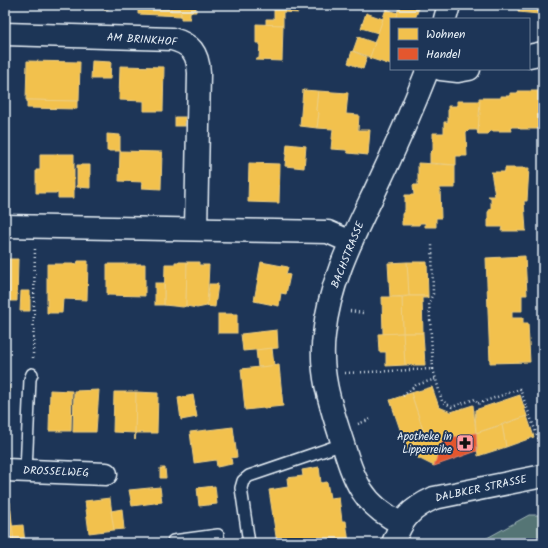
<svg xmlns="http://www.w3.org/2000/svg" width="548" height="548" font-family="Kalam,sans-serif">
  <rect width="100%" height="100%" fill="#1d3557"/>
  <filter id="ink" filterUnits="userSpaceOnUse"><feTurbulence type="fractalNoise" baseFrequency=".025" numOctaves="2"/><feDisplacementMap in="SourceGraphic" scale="8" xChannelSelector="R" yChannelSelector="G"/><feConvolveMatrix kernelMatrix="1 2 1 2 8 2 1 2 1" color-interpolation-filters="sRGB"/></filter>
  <g filter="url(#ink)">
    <!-- green -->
    <polygon fill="#557574" stroke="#9eb3b6" points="529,515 543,515 543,543 478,543"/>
    <!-- homes -->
    <g fill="#f2c14e" stroke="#efcf81">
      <rect x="86" y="5" width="22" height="4"/>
      <polygon points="138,5 171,5 171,11 181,12 181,16 138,14"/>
      <polygon points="171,5 196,5 196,12 190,12 190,19 181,19 181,12 171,11"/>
      <polygon points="274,5 298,5 298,13 283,12 283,25 266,25 266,19 274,19"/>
      <polygon points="399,5 420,5 415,19 396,19"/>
      <polygon points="506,5 540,5 539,14 518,12 518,8 506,7"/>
      <polygon points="386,9 398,13 396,19 391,19 391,65 369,58"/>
      <polygon points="366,13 383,19 378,33 361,28"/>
      <polygon points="256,24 283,25 282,61 255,60 259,58 260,43 256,43"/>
      <polygon points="358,37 375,43 370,57 353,51"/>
      <polygon points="352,51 367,57 363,69 348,63"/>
      <polygon points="27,61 80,62 79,101 26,100"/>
      <polygon points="92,61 111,62 110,79 91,79"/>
      <polygon points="120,66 164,67 163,111 144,111 144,101 119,100"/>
      <polygon points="303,90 318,91 316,110 319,113 317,128 300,126"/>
      <polygon points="318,91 348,93 346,114 359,115 358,130 370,130 368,155 348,153 346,150 331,149 333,129 317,128 319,113 316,110"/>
      <polygon points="518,91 542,91 542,115 539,115 539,129 520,129 518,127 511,127 512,131 491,131 488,134 478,134 478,115 480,115 479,98 501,98 501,96 510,96 510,93 519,93"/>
      <polygon points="27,100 77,101 77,109 27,108"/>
      <polygon points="457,101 480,101 478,134 477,130 469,130 466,133 467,156 456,156 456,165 430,163 430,153 433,150 433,133 444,133 444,122 448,122 448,106 457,106"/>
      <rect x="175" y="117" width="10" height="9"/>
      <polygon points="107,134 120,135 120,151 107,151"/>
      <polygon points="287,144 306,146 304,168 285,166"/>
      <polygon points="120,151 162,152 161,189 142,188 143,182 119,181"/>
      <polygon points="40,154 74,154 74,198 58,198 58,193 36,193 36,170 40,170"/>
      <polygon points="249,163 280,164 279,203 248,202"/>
      <polygon points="418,163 455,165 455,188 440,188 441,218 436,218 436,227 425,227 425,223 420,223 419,225 402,225 402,214 405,210 405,195 414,195 413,185 418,185"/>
      <polygon points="77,165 90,165 90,188 77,187"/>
      <polygon points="505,168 529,168 527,201 524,201 526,231 501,231 502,227 488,227 488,212 491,208 491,198 488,196 495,196 491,172 505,172"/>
      <polygon points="525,256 527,295 522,295 522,311 512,311 512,318 523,318 523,323 528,323 530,362 490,363 486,258"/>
      <polygon points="5,259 18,259 17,301 5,301"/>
      <polygon points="78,261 88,261 87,300 63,299 62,313 47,313 47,264 77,264"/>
      <polygon points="175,262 187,262 186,306 183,307 164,305 165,264 175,264"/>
      <polygon points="187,262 199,262 199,265 209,265 207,306 197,308 186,306"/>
      <polygon points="261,262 288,267 286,274 290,275 286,294 281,293 279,306 254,301"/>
      <polygon points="407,262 427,262 428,296 409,296"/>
      <polygon points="407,262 409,296 390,297 388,263"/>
      <polygon points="107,264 145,264 145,296 107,295"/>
      <rect x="155" y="283" width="9" height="22"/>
      <polygon points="209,284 218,284 215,307 207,306"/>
      <polygon points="21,291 30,291 30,311 20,311"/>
      <polygon points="409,296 428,296 428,298 422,298 423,333 403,333 402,297"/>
      <polygon points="382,297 402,297 403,333 383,334"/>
      <rect x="218" y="314" width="19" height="19"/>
      <polygon points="277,330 278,348 243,351 241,334"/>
      <polygon points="403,333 423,333 425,365 405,365"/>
      <polygon points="403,333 405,365 386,366 386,352 379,352 378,334"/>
      <polygon points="272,348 274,366 258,367 256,350"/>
      <polygon points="279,365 283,406 245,410 241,369"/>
      <polygon points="5,385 9,385 8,417 5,417"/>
      <polygon points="432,387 439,407 451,412 473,405 476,433 443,439 423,430 411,393"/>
      <polygon points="50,390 72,391 71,431 49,431"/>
      <polygon points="99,390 96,432 73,432 74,391"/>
      <polygon points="114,392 136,392 135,440 135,433 113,432"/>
      <polygon points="136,392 158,393 157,433 136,433 135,440"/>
      <polygon points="411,393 423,430 408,453 390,400"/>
      <polygon points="193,395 197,417 181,420 178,398"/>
      <polygon points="520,395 527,416 476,433 475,410"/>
      <polygon points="527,416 534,437 506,447 502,425"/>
      <polygon points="502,425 506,447 478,456 476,433"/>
      <polygon points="233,427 237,457 231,458 232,464 217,467 216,460 194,463 190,432"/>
      <polygon points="423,430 443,439 434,466 408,453"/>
      <polygon points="319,467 321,483 327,482 330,498 339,497 342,521 346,521 349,543 277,543 269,490 288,487 287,478 303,476 302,470"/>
      <polygon points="160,468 165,468 166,478 160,478"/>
      <polygon points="215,486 217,504 199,506 197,488"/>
      <polygon points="160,487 162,502 132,506 129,490"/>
      <polygon points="110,498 114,530 89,533 85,501"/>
      <polygon points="5,502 10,502 14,542 5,543"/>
      <polygon points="122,509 124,529 114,530 111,511"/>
      <polygon points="23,525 25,543 12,543 14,542 12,526"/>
    </g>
    <!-- shops -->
    <polygon fill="#e4572e" stroke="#e5856b" points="476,433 477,451 434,466 443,439"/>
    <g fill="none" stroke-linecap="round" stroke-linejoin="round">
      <defs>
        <g id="lane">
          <polyline points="26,471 30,379 32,374"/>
          <polyline points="174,543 173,541 218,535 219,543"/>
          <polyline points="249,543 241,488 243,481 249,476 343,444"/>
        </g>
        <g id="street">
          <polyline points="445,19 449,5"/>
          <path d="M5,34L172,39C191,44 198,53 199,73L196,229"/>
          <polyline points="529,56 543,53"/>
          <polyline points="441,69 458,71 469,69"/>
          <polyline points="5,226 328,232 351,242"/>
          <polyline points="5,470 106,474"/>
          <path d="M401,523C362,505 354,480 342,441C331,407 319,372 324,335C329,283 353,237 375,191C394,151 412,110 428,69"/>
          <path d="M393,543C403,518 410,509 434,498L543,476"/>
        </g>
      </defs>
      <!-- lane casing -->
      <use href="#lane" stroke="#e8f1f8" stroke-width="14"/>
      <!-- street casing -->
      <use href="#street" stroke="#e8f1f8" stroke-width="25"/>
      <!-- path -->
      <g stroke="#e8f1f8" stroke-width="2.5" stroke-dasharray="1 3" stroke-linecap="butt">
        <polyline points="350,311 363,313"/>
        <polyline points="33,358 35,247"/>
        <polyline points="433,369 442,401 452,407 475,399 477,404 520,389 543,451"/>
        <polyline points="345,373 433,369 429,302 433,294 432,244"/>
        <polyline points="403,396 416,385 436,379"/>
        <polyline points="358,424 371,419"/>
      </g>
      <!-- lane -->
      <use href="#lane" stroke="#1d3557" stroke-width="11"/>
      <!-- street -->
      <use href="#street" stroke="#1d3557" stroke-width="22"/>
    </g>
  </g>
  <!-- icons -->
  <defs>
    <symbol id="pharmacy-square" viewBox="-11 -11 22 22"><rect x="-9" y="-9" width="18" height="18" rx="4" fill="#ff9aa2" stroke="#1d3557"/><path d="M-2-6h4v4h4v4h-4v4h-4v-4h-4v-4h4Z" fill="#111"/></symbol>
  </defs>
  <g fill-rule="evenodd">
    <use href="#pharmacy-square" x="455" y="433" width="20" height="20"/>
  </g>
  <g text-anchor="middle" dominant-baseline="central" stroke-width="4" stroke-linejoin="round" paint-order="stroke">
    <!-- street labels -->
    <g font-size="11" fill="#e8f1f8" stroke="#1d3557">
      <text transform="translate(142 40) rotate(4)">AM BRINKHOF</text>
      <text transform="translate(348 255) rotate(-68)">BACHSTRASSE</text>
      <text transform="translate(56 472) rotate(2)">DROSSELWEG</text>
      <text transform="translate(481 489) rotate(-12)">DALBKER STRASSE</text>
    </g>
    <!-- poi labels -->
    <g font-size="11" fill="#e8f1f8" stroke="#1d3557" text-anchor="end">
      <text x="452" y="437">Apotheke in<tspan x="452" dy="13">Lipperreihe</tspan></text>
    </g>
  </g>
  <!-- margin -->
  <rect width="548" height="548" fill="none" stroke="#1d3557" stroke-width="20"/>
  <rect x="10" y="10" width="528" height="528" fill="none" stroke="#e8f1f8" stroke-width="1.5" filter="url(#ink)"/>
  <!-- legend -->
  <rect x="390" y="18" width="140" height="52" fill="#1d3557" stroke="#6e8097"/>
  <rect x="398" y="28" width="20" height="12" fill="#f2c14e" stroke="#6e8097"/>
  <text x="426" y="38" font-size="12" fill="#e8f1f8">Wohnen</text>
  <rect x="398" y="48" width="20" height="12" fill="#e4572e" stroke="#6e8097"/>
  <text x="426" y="58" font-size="12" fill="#e8f1f8">Handel</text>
</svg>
